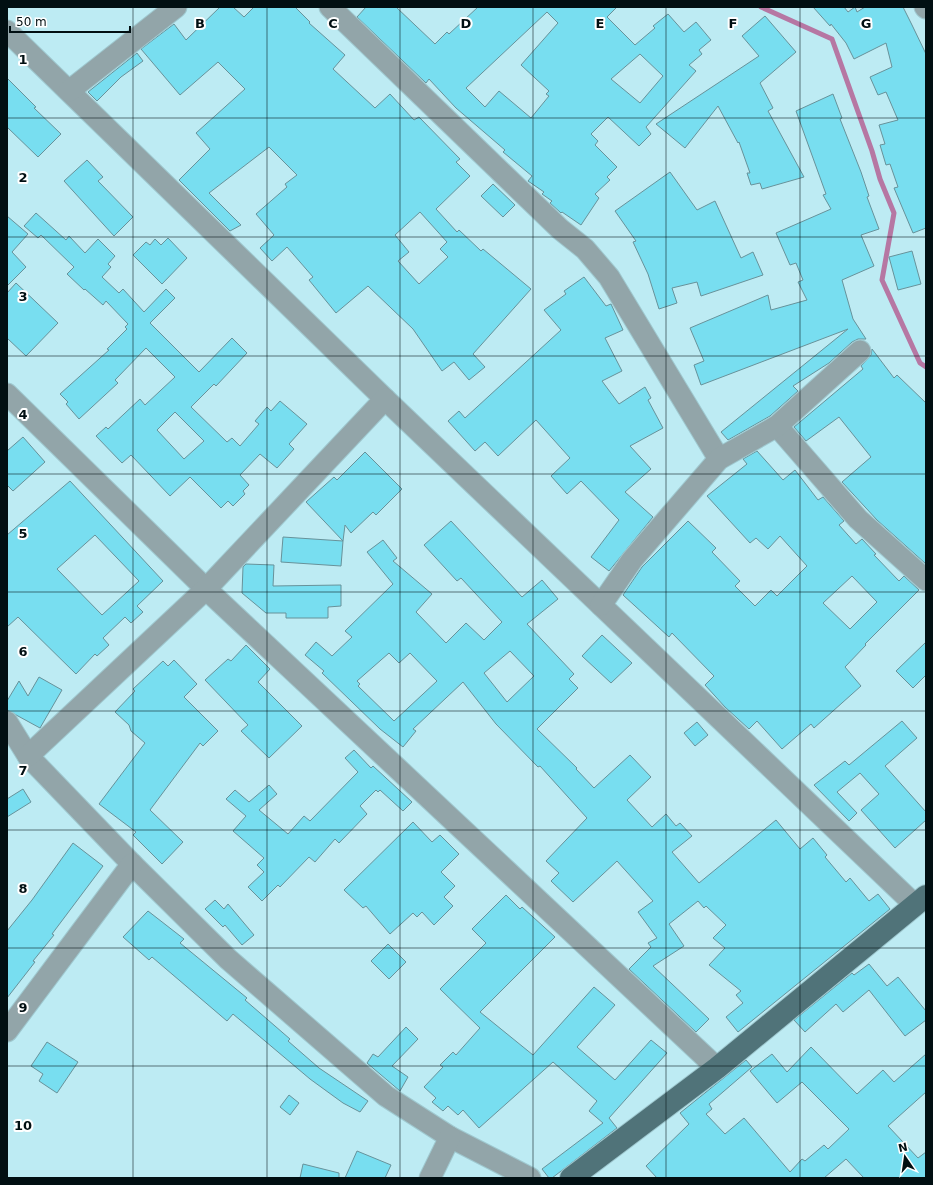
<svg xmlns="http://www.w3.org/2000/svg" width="933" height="1185" font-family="'DejaVu Sans',sans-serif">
  <rect width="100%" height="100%" fill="#bdebf3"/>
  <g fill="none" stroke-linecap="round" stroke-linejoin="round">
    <!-- stream -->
    <polyline stroke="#b677a3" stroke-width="5" points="761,7 832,39 872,151 880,179 894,213 882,280 920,363 926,367"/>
  </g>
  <!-- building -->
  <g fill="#78def0" stroke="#67929a" fill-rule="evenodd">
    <path d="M220,7H233L244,17L254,7H295L310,22L309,23L345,55L333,69L375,108L390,94L414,120L419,117L460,159L456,162L470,176L436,209L457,232L459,230L481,251L483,249L531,289L473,354L485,367L469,380L454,362L442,371L413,329L368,286L336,313L309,280L313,277L287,247L272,261L260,248L274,235L256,214L287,187L285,184L297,175L269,147L209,193L241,225L230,231L179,180L210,149L196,133L245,89L218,62L180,95L141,49L174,24L186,40ZM420,212L447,242L440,249L448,257L419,284L398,261L409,252L395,235Z"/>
    <path d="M366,7H396L435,44L447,32L449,34L478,7H617L607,17L635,45L655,28L653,26L668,14L684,32L696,22L711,40L699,50L702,54L689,65L696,71L646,127L651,134L639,146L608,117L591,134L598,141L595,145L617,167L607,177L610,180L595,194L599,198L581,225L562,212L561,213L550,203L552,201L542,194L544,192L528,181L532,176L503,152L505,150L456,108L429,79L426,83L357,17ZM547,12L558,23L521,65L549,91L546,94L549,96L531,118L499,91L485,107L466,88ZM640,54L663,76L640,103L611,79Z"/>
    <polygon points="813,7 844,7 848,12 855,7 857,12 865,7 903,7 912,25 926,54 926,228 913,233 894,188 898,187 890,164 886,165 880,145 885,144 879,125 898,120 886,92 878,95 870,77 892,67 886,43 854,59 846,43 831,24 830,26"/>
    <polygon points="765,16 796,52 760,83 773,108 768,111 804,177 762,189 760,183 751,185 747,173 750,173 739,142 738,143 718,106 685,148 656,124 759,56 742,36"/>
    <polygon points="137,53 143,61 121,77 97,101 88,92"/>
    <polygon points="7,78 36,107 34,108 61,134 38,157 7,127"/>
    <polygon points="833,94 842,118 840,119 861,172 869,196 867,197 879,229 861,235 874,266 842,280 853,319 866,339 858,339 852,342 829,363 793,386 798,391 770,416 728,440 721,432 848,329 701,385 694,365 704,361 690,328 768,295 771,310 807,300 798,282 803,280 796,263 790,265 776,233 831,209 823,195 826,194 796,111"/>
    <polygon points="87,160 103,177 98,181 133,217 114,236 64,181"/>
    <polygon points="670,172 697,210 715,201 741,258 753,252 763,275 701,296 697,282 672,288 677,303 659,309 648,274 633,242 636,241 615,211"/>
    <polygon points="493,184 515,205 503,217 481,196"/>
    <path d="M36,213L66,240L69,236L85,253L98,239L115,256L108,264L111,267L102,277L119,293L123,289L144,312L166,289L175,298L150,323L199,372L232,338L247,353L216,386L214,384L191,407L227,442L232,438L240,446L259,424L255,421L267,407L271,411L280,401L307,424L289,444L294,449L277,468L260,454L240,475L249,485L243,491L245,494L233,506L228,501L221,508L190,477L170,496L131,455L122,463L96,436L106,427L108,429L140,399L145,405L175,377L146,348L115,380L118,383L79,419L66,404L68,402L60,394L109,350L107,349L127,329L125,327L128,324L106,301L103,305L85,289L84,290L67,274L74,267L41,235L38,238L24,226ZM175,412L204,441L184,459L157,430Z"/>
    <polygon points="7,216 28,234 12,252 26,267 7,286"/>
    <polygon points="168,238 187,258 162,284 133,255 146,242 150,245 155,239 161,245"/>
    <polygon points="912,251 921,284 898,290 889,257"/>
    <polygon points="584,277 606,306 611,304 623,330 605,338 622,371 602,381 619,404 645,387 651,398 648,400 663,428 630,446 651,469 625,492 653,517 609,571 591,557 619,520 581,481 567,494 551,476 570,458 536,420 498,456 485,442 475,451 448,421 459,411 465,418 561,330 544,310 566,294 564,291"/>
    <polygon points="16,283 58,323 26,356 7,338 7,293"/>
    <polygon points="872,349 894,378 897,375 926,403 926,564 877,520 842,482 871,457 839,417 806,441 794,427 863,369 861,366 871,355"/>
    <polygon points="23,437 45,462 13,491 7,485 7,451"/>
    <path d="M757,451L783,480L795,470L818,500L823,497L844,521L839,525L856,544L862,539L876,554L874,555L899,581L904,576L919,590L865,644L866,645L845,667L861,686L814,728L811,724L782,749L757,721L749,729L725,707L705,685L714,676L672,633L669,637L623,595L642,567L688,521L716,548L712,552L740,581L735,586L755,606L771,590L777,596L807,566L780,536L768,549L756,538L750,543L707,496L747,464L743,459ZM852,576L877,602L850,629L823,603Z"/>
    <polygon points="365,452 402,489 376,515 373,512 351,533 345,525 343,541 306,502 334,477 337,480"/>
    <path d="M70,481L163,581L137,606L143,612L131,623L125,617L103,638L109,645L97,656L95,654L76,674L18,617L7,627V535ZM95,535L139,581L102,615L57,569Z"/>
    <path d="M451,521L522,597L542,580L558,599L527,624L574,674L569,679L578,688L537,729L577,768L576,769L594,788L630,755L651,777L627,800L652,827L666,814L676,826L680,823L692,836L672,852L699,883L776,820L800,849L813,838L827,855L825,857L846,882L850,878L869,901L878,894L890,909L738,1032L726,1017L743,1003L736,995L741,991L709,965L725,948L713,938L726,925L706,906L704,908L698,901L669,924L684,946L653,966L709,1019L696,1032L629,969L651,947L648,943L657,938L638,912L653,901L617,861L573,902L551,881L559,873L546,861L587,818L540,766L538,767L496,724L463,682L413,729L416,731L403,747L380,729L322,673L324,671L305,655L316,642L332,656L352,637L345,631L393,584L367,552L383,540L397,558L393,561L432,594L416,612L446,643L466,623L484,640L502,622L461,578L457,581L424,545ZM510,651L534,676L507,702L484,673ZM389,653L399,663L410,653L437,681L394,721L358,686L360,684L357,681Z"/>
    <polygon points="283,537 343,541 341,566 281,562"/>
    <polygon points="246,564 274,565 273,586 341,585 341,606 328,607 328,618 286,618 286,613 266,613 242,593 243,567"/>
    <polygon points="602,635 632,663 611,683 582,656"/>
    <polygon points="926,642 926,675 913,688 896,671"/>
    <polygon points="246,645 270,669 258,682 302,726 269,758 241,731 248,725 205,680 228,659 231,661"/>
    <polygon points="174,660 197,684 184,697 218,731 203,746 200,743 150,810 183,842 162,864 133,835 136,832 99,804 145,743 131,731 129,725 115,712 135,691 133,689 163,661 168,666"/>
    <polygon points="39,677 62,690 40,728 7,710 7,701 19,681 28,696"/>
    <polygon points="902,721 917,738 885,766 926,812 926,820 895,848 861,810 879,794 860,773 837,792 857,813 849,821 814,785 845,761 849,765"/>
    <polygon points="697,722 708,735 695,746 684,733"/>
    <polygon points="354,750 371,768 373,766 412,802 403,811 380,790 378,792 376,790 360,806 367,814 339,843 335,839 315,862 309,857 280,887 278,885 262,901 248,887 264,872 257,865 264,858 233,831 246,816 226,799 235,790 249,802 269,785 277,794 259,810 288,834 304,816 310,821 358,772 345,758"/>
    <polygon points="23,789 31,802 7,817 7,799"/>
    <polygon points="413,822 432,842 440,835 459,854 441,872 455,886 444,897 453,906 434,925 422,912 417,917 413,913 390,934 366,906 363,908 344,890"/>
    <polygon points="73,843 103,866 52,934 54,935 33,961 35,962 7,998 7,931 32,900"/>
    <polygon points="506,895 520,909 522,907 555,937 480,1012 533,1055 594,987 615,1005 577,1047 615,1080 651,1040 667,1053 609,1118 617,1128 552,1178 549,1178 542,1169 603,1123 589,1111 597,1101 553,1062 479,1128 463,1110 458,1115 448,1106 443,1111 432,1102 436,1098 424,1087 443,1067 440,1065 453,1052 456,1055 480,1028 440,989 486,943 472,929"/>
    <polygon points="215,900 224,909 228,904 254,935 242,945 225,925 223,927 205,909"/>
    <polygon points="148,911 184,939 180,943 247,998 245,1000 290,1039 288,1041 319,1068 368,1101 360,1112 343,1103 310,1079 233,1014 227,1021 152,957 149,960 123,937"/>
    <polygon points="388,944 406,962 389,979 371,961"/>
    <polygon points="869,964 887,986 898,977 926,1011 926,1020 905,1036 869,990 843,1012 836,1004 805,1032 794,1020 852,973 854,975"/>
    <polygon points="406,1027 418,1039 392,1066 408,1077 400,1091 367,1063 373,1054 378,1057"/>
    <polygon points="47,1042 78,1062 57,1093 39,1081 43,1074 31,1066"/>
    <polygon points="811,1047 857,1094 883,1070 894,1082 926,1054 926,1092 888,1126 918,1158 926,1152 926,1178 864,1178 846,1159 824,1178 657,1178 646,1166 689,1124 680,1113 746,1060 752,1067 709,1104 712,1109 706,1114 725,1134 744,1118 790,1172 802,1159 805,1161 824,1145 828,1149 849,1129 802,1082 777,1103 750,1071 772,1054 787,1072"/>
    <polygon points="289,1095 299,1103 290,1115 280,1107"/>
    <polygon points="357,1151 391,1165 385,1178 345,1178"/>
    <polygon points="303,1164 339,1173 339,1178 300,1178"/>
  </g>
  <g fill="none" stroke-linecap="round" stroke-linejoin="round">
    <defs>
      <g id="minor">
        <polyline points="330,7 560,229 585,249 609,277 719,459"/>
        <polyline points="925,7 926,8"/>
        <polyline points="7,31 385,399 915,905"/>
        <polyline points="69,91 176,7"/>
        <polyline points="7,394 206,589 717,1068"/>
        <polyline points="777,426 858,519 926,580"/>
        <polyline points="601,605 632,560 719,459 777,426 860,351"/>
        <polyline points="7,722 28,756 132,864 228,959 386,1096 450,1137 530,1178"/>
        <polyline points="28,756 206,589 385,399"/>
        <polyline points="7,1031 132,864"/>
        <polyline points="430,1178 450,1137"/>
      </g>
      <polyline id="major" points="571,1178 717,1068 926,896"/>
    </defs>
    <!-- minor casing -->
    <use href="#minor" stroke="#9fc8cf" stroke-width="23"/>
    <!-- major casing -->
    <use href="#major" stroke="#9fc8cf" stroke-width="24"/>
    <!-- minor -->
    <use href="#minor" stroke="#92a5a9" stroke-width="21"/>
    <!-- major -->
    <use href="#major" stroke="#507379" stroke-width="22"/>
  </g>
  <!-- grid -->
  <path fill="none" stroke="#010f12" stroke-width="1" stroke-opacity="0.55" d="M133,7V1178M267,7V1178M400,7V1178M533,7V1178M666,7V1178M800,7V1178M7,118H926M7,237H926M7,356H926M7,474H926M7,592H926M7,711H926M7,830H926M7,948H926M7,1066H926"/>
  <g font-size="13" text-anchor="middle" font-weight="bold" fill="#010f12" stroke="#fff" stroke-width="4" stroke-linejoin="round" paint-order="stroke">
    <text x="200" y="28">B</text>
    <text x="333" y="28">C</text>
    <text x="466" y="28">D</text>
    <text x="600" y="28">E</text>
    <text x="733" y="28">F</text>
    <text x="866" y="28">G</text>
    <text x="23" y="64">1</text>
    <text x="23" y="182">2</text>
    <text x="23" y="301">3</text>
    <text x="23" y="419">4</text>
    <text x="23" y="538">5</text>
    <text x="23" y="656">6</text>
    <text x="23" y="775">7</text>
    <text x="23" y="893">8</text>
    <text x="23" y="1012">9</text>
    <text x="23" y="1130">10</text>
  </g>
  <!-- border -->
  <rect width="933" height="1185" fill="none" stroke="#010f12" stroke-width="16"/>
  <!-- north arrow -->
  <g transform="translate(905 1157) rotate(347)" stroke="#ffffff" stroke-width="3" paint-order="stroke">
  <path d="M0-3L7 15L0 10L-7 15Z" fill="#010f12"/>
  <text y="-6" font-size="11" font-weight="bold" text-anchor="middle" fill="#010f12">N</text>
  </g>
  <!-- scale -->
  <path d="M10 26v6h120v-6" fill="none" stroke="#010f12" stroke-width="2"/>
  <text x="16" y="26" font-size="12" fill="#010f12" stroke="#ffffff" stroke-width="3" paint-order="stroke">50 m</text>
</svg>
